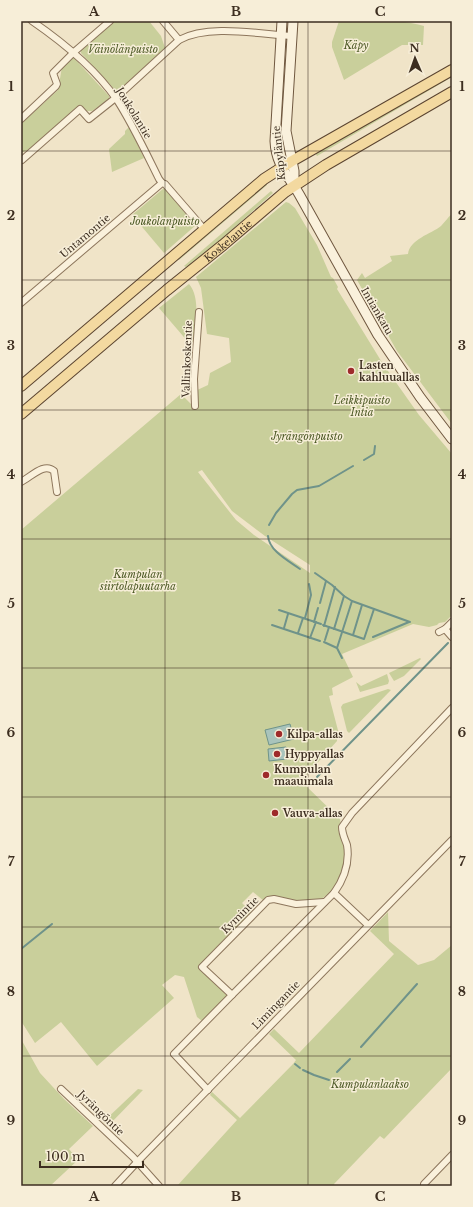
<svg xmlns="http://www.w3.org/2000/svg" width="473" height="1207" font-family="'Libre Baskerville',serif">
  <rect width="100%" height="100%" fill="#f0e4c8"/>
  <!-- green -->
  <g fill="#c9cf9b" fill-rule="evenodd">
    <polygon points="115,21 149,21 161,36 165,48 117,92 81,53 81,50"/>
    <path d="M339,21C367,21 397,18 424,26L423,45H402L344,80L332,47V42Z"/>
    <polygon points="72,58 74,58 109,96 109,99 92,111 87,111 80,105 30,149 21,153 21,124 58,90 62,67"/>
    <polygon points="452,74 452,77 317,156 315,153"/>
    <polygon points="129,127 144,158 112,172 109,149 125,134 125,131"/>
    <polygon points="266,183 267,185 179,260 178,259"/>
    <polygon points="164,188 196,225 164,253 132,215"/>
    <polygon points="271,191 273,193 224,237 189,266 186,267 184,266"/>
    <path d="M286,202L289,203L295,208L317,245L331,277L333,278L338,287L337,289L383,364L419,415L452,454V615L445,622L439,623L437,625L429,627L413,624L342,654L353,677L332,688L333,695L329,696L340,738L337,739V741L303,779V783L340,819C344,843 351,875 329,893C324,897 321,900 315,902L264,901L253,892L242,903L252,913L201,965L228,995L202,1021L197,1017L184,977L175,975L162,985L174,998L97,1066L61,1022L35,1043L21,1021V530L181,394L191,404L193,392L208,385L210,373L231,362L229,338L207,334L201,288L196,277ZM202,470L232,511L265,536L310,565V573L254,535L236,520L198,472Z"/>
    <path d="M452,214V424L397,351L357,280L362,273L365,278L392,261L390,256L408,254C410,239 431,234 441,226C445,222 448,217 452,214Z"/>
    <path d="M189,284C201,298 195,324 194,341L189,343L159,308Z"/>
    <polygon points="420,658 421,659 404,676 394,681 389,673"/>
    <polygon points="387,674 389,681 388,684 360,692 356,682 361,686"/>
    <polygon points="388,689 391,690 349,733 347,731 341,707 343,704"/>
    <polygon points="388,912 389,941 418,965 434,960 452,945 452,1068 384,1139 380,1136 334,1184 335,1186 177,1186 237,1120 210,1095 212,1092 240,1118 293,1064 296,1060 269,1034 274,1029 299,1053 394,954 370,931"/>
    <polygon points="21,1039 40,1073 64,1099 93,1126 69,1149 78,1160 50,1186 21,1186"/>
    <polygon points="138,1089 143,1090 109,1125 103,1122"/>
  </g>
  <!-- water -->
  <g fill="#a9c4bc" stroke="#6f938a">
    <polygon points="290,724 294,739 269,745 265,730"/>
    <polygon points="286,747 287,759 269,761 268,749"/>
  </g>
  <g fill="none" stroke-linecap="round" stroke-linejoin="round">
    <!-- stream -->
    <g stroke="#6f938a" stroke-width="2">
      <polyline points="364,460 374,454 375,446"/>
      <polyline points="269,525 276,513 292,494 297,490 319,486 353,466"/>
      <path d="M268,536C269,551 289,561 300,569"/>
      <polyline points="315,573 332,585 344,596 352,601 410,622"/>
      <polyline points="320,603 326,581"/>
      <polyline points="279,610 321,624"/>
      <polyline points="305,618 311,595 309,584"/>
      <polyline points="314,622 318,608"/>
      <polyline points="272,625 320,641"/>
      <polyline points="323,625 364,639 374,609"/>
      <polyline points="324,626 335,587"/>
      <polyline points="284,628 288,614"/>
      <polyline points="334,629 344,596"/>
      <polyline points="298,633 303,618"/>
      <polyline points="353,635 362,605"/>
      <polyline points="373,637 409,622"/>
      <polyline points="310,638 316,622"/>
      <polyline points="325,640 329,627"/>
      <polyline points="324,642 337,648"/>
      <polyline points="342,658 337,648 352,601"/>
      <polyline points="317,777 448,643"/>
      <polyline points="21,949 52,924"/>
      <polyline points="361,1047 417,984"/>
      <polyline points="295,1064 300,1068"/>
      <polyline points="303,1070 314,1075 329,1080"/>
      <polyline points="337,1072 350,1059"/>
    </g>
    <defs>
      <g id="street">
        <path d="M32,21C64,43 95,68 117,100C133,125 146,153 159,179L162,183L165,184L204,229"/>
        <polyline points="163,21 179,40"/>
        <polyline points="21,119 56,86 57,84 53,73 74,52 110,21"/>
        <path d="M21,159L22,160L80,109L89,119L118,96L179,40C209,24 258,34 292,36"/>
        <polyline points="21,303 162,183"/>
        <polyline points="195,406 194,379 199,312"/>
        <path d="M21,482C31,477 44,462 54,471L57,492"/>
        <polyline points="445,629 452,637"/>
        <polyline points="439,632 445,629 452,622"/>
        <polyline points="334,893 368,925"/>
        <path d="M232,995L334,893C344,879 350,863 347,845C345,839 342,834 342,827L352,813L452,708"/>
        <polyline points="61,1089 133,1157 159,1186"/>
        <polyline points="208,1090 174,1054 232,995 202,967 268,900 274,899 296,904 324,902"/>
        <polyline points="115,1186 140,1159 452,840"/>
        <polyline points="424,1186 424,1184 452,1155"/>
      </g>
      <g id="secondary">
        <path d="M282,21L275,141C276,165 288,175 299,194L378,335L420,397L452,439"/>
        <polyline points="293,21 286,131 294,171 294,186"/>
      </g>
      <g id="primary">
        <polyline points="21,386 264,179 292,161 452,70"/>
        <path id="s1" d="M21,414L167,290L223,245L285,192L326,165L452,92"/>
      </g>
    </defs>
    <!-- street casing -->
    <use href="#street" stroke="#8d765c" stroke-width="8"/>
    <!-- secondary casing -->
    <use href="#secondary" stroke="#6f573f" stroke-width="11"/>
    <!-- primary casing -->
    <use href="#primary" stroke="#5b4430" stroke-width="12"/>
    <!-- street -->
    <use href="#street" stroke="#faf1dc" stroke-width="6"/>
    <!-- secondary -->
    <use href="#secondary" stroke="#faf1dc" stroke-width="9"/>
    <!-- primary -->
    <use href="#primary" stroke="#f3d9a0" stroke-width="10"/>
  </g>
  <!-- grid -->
  <path fill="none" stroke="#3d2e20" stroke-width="1" stroke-opacity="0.55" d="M165,21V1186M308,21V1186M21,151H452M21,280H452M21,410H452M21,539H452M21,668H452M21,797H452M21,927H452M21,1056H452"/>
  <!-- markers -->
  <g fill="#9e2a2b" stroke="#f7eed8" stroke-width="1.5">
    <circle cx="351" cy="371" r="4"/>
    <circle cx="279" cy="734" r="4"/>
    <circle cx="277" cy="754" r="4"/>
    <circle cx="266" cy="775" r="4"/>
    <circle cx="275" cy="813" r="4"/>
  </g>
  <g text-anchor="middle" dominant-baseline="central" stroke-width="3" stroke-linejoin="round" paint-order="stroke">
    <!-- park labels -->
    <g font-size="10" font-style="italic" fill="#4d5a26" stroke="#f7eed8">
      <text x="356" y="45">Käpy</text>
      <text x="123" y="49">Väinölänpuisto</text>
      <text x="165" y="221">Joukolanpuisto</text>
      <text x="362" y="400">Leikkipuisto<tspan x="362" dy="12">Intia</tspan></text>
      <text x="307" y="436">Jyrängönpuisto</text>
      <text x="138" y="574">Kumpulan<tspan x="138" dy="12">siirtolapuutarha</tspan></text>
      <text x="370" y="1084">Kumpulanlaakso</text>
    </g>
    <!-- street labels -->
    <g font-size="10" fill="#3d2e20" stroke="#f7eed8">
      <text transform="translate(134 113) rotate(59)">Joukolantie</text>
      <text transform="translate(279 153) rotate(-96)">Käpyläntie</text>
      <text transform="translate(85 236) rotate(-40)">Untamontie</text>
      <text stroke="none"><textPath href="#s1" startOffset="270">Koskelantie</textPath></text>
      <text transform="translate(377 311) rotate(60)">Intiankatu</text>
      <text transform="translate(187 359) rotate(-88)">Vallinkoskentie</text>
      <text transform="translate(240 915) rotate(-45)">Kymintie</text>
      <text transform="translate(276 1005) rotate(-46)">Limingantie</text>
      <text transform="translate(101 1113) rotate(44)">Jyrängöntie</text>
    </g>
    <!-- poi labels -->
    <g font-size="10" font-weight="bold" fill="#3d2e20" stroke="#f7eed8" text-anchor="start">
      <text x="359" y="365">Lasten<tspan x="359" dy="12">kahluuallas</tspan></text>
      <text x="287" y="734">Kilpa-allas</text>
      <text x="285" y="754">Hyppyallas</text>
      <text x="274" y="769">Kumpulan<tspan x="274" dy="12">maauimala</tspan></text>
      <text x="283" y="813">Vauva-allas</text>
    </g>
  </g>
  <!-- border -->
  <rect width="473" height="1207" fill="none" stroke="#f7eed8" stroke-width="44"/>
  <!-- north arrow -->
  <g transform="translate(415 58) rotate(358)" stroke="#f7eed8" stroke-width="3" paint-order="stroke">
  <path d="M0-3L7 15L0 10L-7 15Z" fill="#3d2e20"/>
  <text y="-6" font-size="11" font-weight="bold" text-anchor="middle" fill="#3d2e20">N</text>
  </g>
  <!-- scale -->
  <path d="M40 1161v6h103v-6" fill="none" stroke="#3d2e20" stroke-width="2"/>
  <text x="46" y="1161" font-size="12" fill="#3d2e20" stroke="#f7eed8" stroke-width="3" paint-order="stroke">100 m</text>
  <rect x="22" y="22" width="429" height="1163" fill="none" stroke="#3d2e20" stroke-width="1.5"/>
  <g font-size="13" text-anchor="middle" font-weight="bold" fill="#3d2e20">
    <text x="94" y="16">A</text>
    <text x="236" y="16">B</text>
    <text x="380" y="16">C</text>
    <text x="11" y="91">1</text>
    <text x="462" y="91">1</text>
    <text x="11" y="220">2</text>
    <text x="462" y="220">2</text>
    <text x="11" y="350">3</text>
    <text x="462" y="350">3</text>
    <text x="11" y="479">4</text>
    <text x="462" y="479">4</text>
    <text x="11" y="608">5</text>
    <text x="462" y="608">5</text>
    <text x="11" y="737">6</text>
    <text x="462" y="737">6</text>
    <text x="11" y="866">7</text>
    <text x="462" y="866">7</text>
    <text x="11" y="996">8</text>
    <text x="462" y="996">8</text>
    <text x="11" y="1125">9</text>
    <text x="462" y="1125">9</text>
    <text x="94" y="1201">A</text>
    <text x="236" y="1201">B</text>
    <text x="380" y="1201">C</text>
  </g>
</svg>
